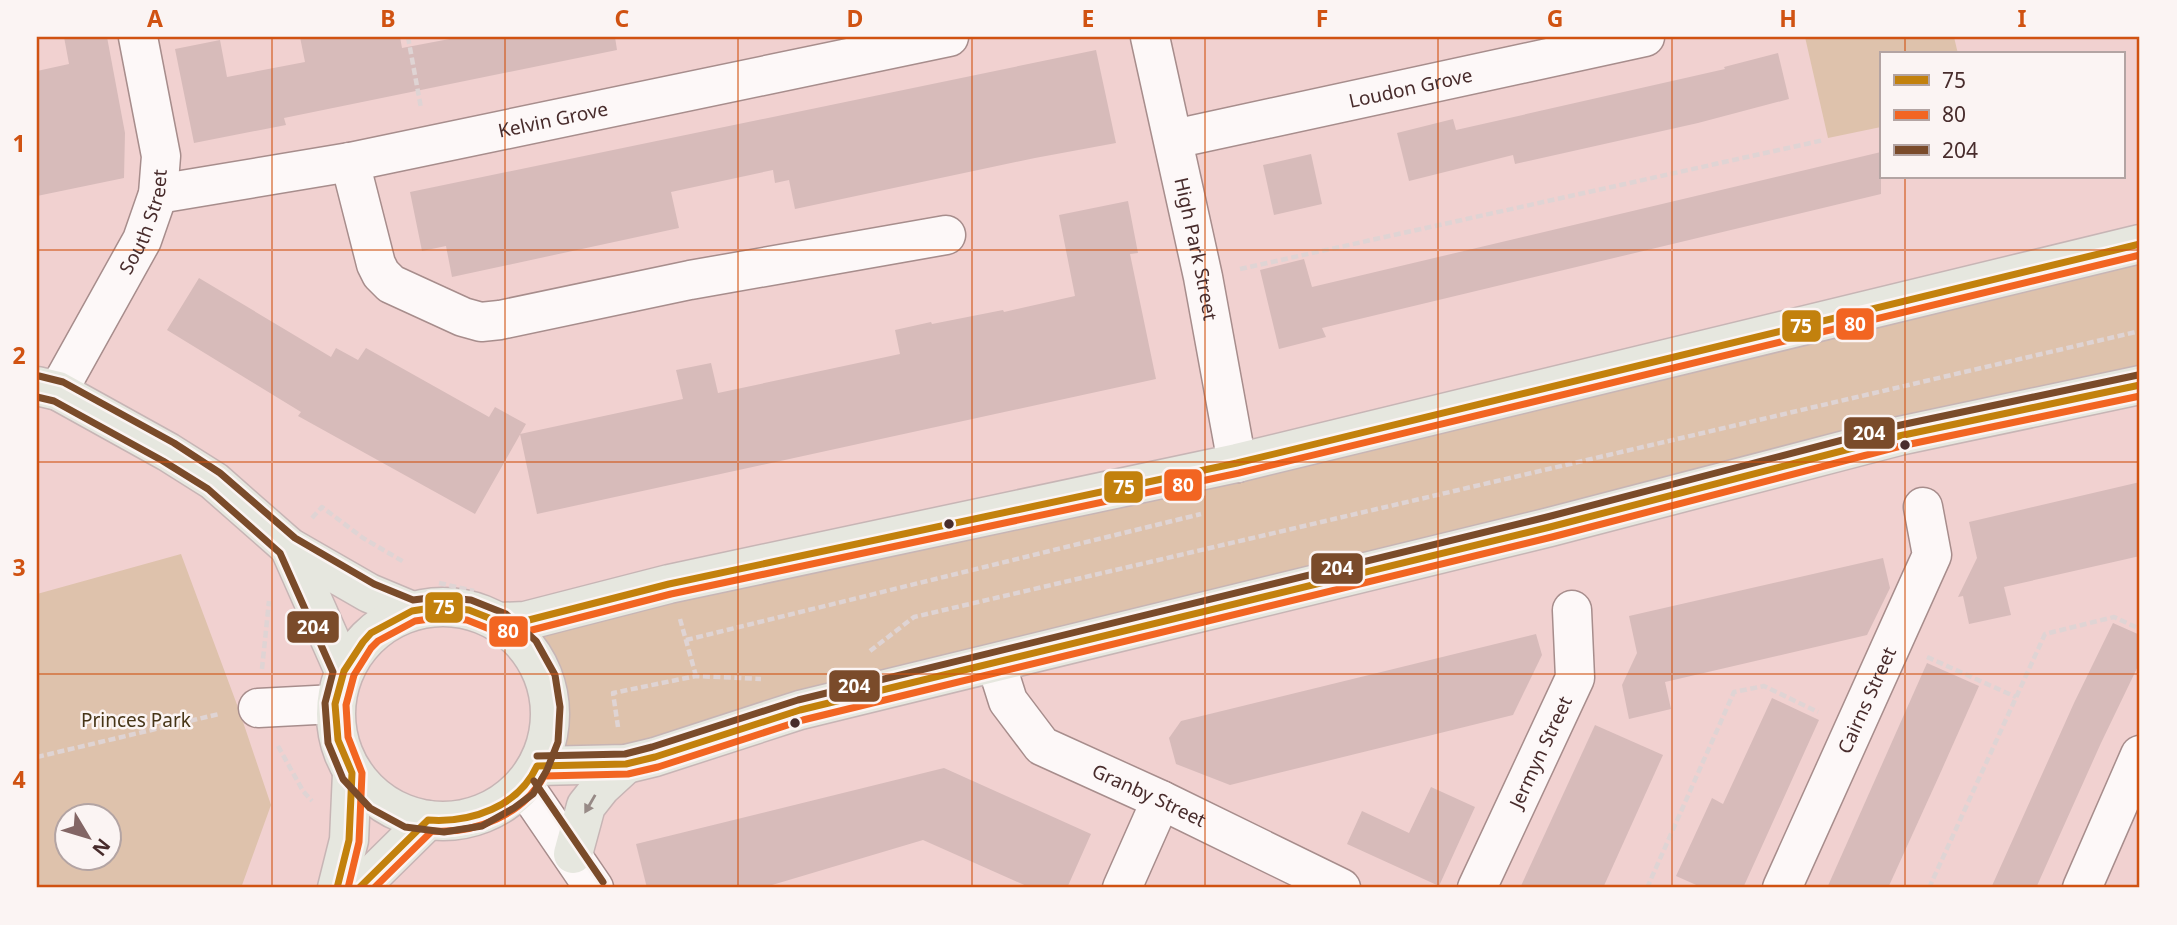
<svg xmlns="http://www.w3.org/2000/svg" width="2177" height="925" font-family="'Noto Sans',sans-serif">
  <rect width="100%" height="100%" fill="#f1d1d0"/>
  <!-- green -->
  <g fill="#dec2ac" fill-rule="evenodd">
    <polygon points="1805,37 1954,37 1958,54 1881,54 1881,127 1828,138"/>
    <polygon points="2140,244 2140,385 537,766 548,739 550,709 545,679 527,646 499,622"/>
    <path d="M181,554L239,710L271,805L241,888H37V594ZM66,816H108V858H66Z"/>
  </g>
  <!-- building -->
  <g fill="#d7bbba">
    <polygon points="64,37 107,37 125,133 124,178 37,196 37,71 69,64"/>
    <polygon points="300,37 400,37 402,48 460,37 615,37 617,50 284,118 286,125 194,143 175,49 220,40 227,77 305,62"/>
    <polygon points="1096,50 1116,143 1035,158 795,209 789,180 775,183 773,170 671,192 679,228 452,277 446,246 422,251 410,192"/>
    <polygon points="1778,53 1789,99 1698,123 1515,164 1513,155 1409,181 1397,133 1453,119 1456,130 1725,69 1724,67"/>
    <polygon points="1881,152 1881,194 1322,328 1326,337 1279,349 1260,270 1304,259 1312,287"/>
    <polygon points="1311,154 1322,204 1274,215 1263,165"/>
    <polygon points="1128,201 1138,253 1130,254 1156,379 537,514 520,434 683,399 676,370 711,363 718,393 900,354 895,330 931,322 932,324 1003,310 1004,312 1075,296 1059,215"/>
    <polygon points="199,278 331,357 336,348 358,360 366,348 489,417 495,407 526,424 475,514 298,416 301,412 167,330"/>
    <polygon points="2140,482 2140,556 2004,587 2011,615 1969,624 1963,596 1958,597 1977,558 1969,522"/>
    <polygon points="1883,558 1890,588 1867,635 1665,682 1671,709 1629,719 1622,685 1637,653 1629,616"/>
    <polygon points="2113,623 2140,635 2140,662 2101,743 2036,888 1991,888 2074,703"/>
    <polygon points="1536,634 1542,655 1513,715 1230,785 1176,764 1169,738 1181,721"/>
    <polygon points="1927,663 1979,686 1939,776 1888,888 1827,888"/>
    <polygon points="1772,698 1819,720 1743,888 1703,888 1676,876 1712,798 1723,804"/>
    <polygon points="1595,725 1663,755 1603,888 1520,888"/>
    <polygon points="944,768 1091,834 1067,888 1031,888 923,840 762,888 647,888 636,844"/>
    <polygon points="1431,787 1475,807 1439,886 1347,844 1362,811 1409,833"/>
  </g>
  <g fill="none" stroke-linecap="round" stroke-linejoin="round">
    <defs>
      <g id="minor">
        <path id="s1" d="M1150,37L1203,277L1237,463"/>
        <path id="s2" d="M1174,139L1645,37"/>
        <polyline points="350,162 376,264 381,274 391,284 463,317 481,322 500,320 690,280 946,235"/>
        <path id="s3" d="M158,194L350,162L949,37"/>
        <path id="s4" d="M58,391L142,240L158,194L161,156L138,37"/>
        <path id="s5" d="M996,663L1008,701L1042,746L1161,800L1341,888"/>
        <polyline points="258,708 335,704"/>
        <polyline points="525,787 594,888"/>
        <polyline points="1122,888 1161,800"/>
        <path id="s6" d="M1477,888L1575,678L1572,610"/>
        <path id="s7" d="M1782,888L1932,555L1923,507"/>
        <polyline points="2082,888 2140,755"/>
      </g>
      <g id="major">
        <polyline points="37,386 58,391 168,452 214,481 289,547 369,593 412,611"/>
        <polyline points="289,547 344,671"/>
        <circle cx="443" cy="714" r="107"/>
        <polyline points="499,622 525,621 669,584 1237,463 2140,244"/>
        <polyline points="537,766 626,764 655,757 800,710 1550,527 1899,436 2140,385"/>
        <polyline points="573,854 586,806 601,787 626,764"/>
        <polyline points="337,888 349,840 352,773"/>
        <polyline points="359,888 428,820"/>
      </g>
    </defs>
    <!-- minor casing -->
    <use href="#minor" stroke="#a78d8c" stroke-width="41"/>
    <!-- major casing -->
    <use href="#major" stroke="#c7b5b5" stroke-width="41"/>
    <!-- path -->
    <g stroke="#dfd4d4" stroke-width="4.5" stroke-dasharray="7 3.5" stroke-linecap="butt">
      <polyline points="408,37 421,108"/>
      <polyline points="1240,269 1824,140"/>
      <polyline points="312,518 322,507 363,538 404,562"/>
      <polyline points="439,583 474,591"/>
      <polyline points="680,619 696,676"/>
      <polyline points="686,640 1201,514"/>
      <polyline points="870,651 914,617 2140,331"/>
      <polyline points="1927,657 2016,697"/>
      <polyline points="262,669 269,601"/>
      <polyline points="618,727 613,693 696,676 761,679"/>
      <polyline points="278,746 303,791 312,801"/>
      <polyline points="37,757 219,714"/>
      <polyline points="478,816 501,823"/>
      <polyline points="1647,888 1734,692 1764,686 1818,712"/>
      <polyline points="1929,888 2045,634 2114,617 2140,629"/>
    </g>
    <!-- minor -->
    <use href="#minor" stroke="#fdf8f8" stroke-width="38"/>
    <!-- major -->
    <use href="#major" stroke="#e6e7df" stroke-width="38"/>
    <defs>
      <g id="bus-1">
        <polyline points="337,888 349,840 352,773 338,740 335,704 344,671 363,642 371,633 412,611 437,607 469,610 499,622 525,621 669,584 1237,463 2140,244"/>
        <path d="M359,888L428,820C471,823 518,807 537,766L626,764L655,757L800,710L1550,527L1899,436L2140,385"/>
      </g>
      <g id="bus-2">
        <polyline points="348,888 359,842 362,773 348,737 346,705 354,675 371,648 378,641 415,621 437,618 467,620 497,632 528,631 671,594 1239,473 2140,255"/>
        <path d="M374,888L432,831C475,834 523,815 544,776L628,774L658,767L803,720L1552,537L1901,446L2140,396"/>
      </g>
      <g id="bus-3">
        <polyline points="37,397 54,401 163,461 208,489 280,553 333,672 325,703 328,743 343,779 370,808 405,827 444,832 482,826 514,808 533,794 547,770 558,742 560,707 555,675 536,641 506,614 471,600 437,597 413,600 374,584 295,538 220,473 174,443 63,382 39,376"/>
        <polyline points="537,756 625,754 652,747 798,700 1547,517 1896,426 2138,375"/>
        <polyline points="534,781 603,882"/>
      </g>
    </defs>
    <!-- bus-1 casing -->
    <use href="#bus-1" stroke="#fbf4f3" stroke-width="12"/>
    <!-- bus-2 casing -->
    <use href="#bus-2" stroke="#fbf4f3" stroke-width="12"/>
    <!-- bus-3 casing -->
    <use href="#bus-3" stroke="#fbf4f3" stroke-width="12"/>
    <!-- bus-1 -->
    <use href="#bus-1" stroke="#c2810d" stroke-width="7"/>
    <!-- bus-2 -->
    <use href="#bus-2" stroke="#f26522" stroke-width="7"/>
    <!-- bus-3 -->
    <use href="#bus-3" stroke="#7a4b2a" stroke-width="7"/>
  </g>
  <!-- one-way arrows -->
  <defs><path id="oneway-solid" d="M-6-.8H1V-3.2L6.5 0L1 3.2V.8H-6Z" transform="scale(1.75)"/></defs>
  <use fill="#978a86" href="#oneway-solid" transform="translate(590 804) rotate(120)"/>
  <!-- grid -->
  <path fill="none" stroke="#d05211" stroke-width="2" stroke-opacity="0.55" d="M272,37V888M505,37V888M738,37V888M972,37V888M1205,37V888M1438,37V888M1672,37V888M1905,37V54M1905,177V888M37,250H2140M37,462H2140M37,674H2140"/>
  <!-- markers -->
  <g fill="#482c2c" stroke="#fbf4f3" stroke-width="2.5">
    <circle cx="1905" cy="445" r="6"/>
    <circle cx="949" cy="524" r="6"/>
    <circle cx="795" cy="723" r="6"/>
  </g>
  <g text-anchor="middle" dominant-baseline="central" stroke-width="5" stroke-linejoin="round" paint-order="stroke">
    <!-- street labels -->
    <g font-size="19" fill="#482c2c" stroke="#fbf4f3">
      <text stroke="none"><textPath href="#s2" startOffset="242">Loudon Grove</textPath></text>
      <text stroke="none"><textPath href="#s3" startOffset="402">Kelvin Grove</textPath></text>
      <text stroke="none"><textPath href="#s4" startOffset="191">South Street</textPath></text>
      <text stroke="none"><textPath href="#s1" startOffset="217">High Park Street</textPath></text>
      <text stroke="none"><textPath href="#s7" startOffset="206">Cairns Street</textPath></text>
      <text stroke="none"><textPath href="#s6" startOffset="150">Jermyn Street</textPath></text>
      <text stroke="none"><textPath href="#s5" startOffset="214">Granby Street</textPath></text>
    </g>
    <!-- park labels -->
    <g font-size="19" fill="#463517" stroke="#fbf4f3">
      <text x="136" y="720">Princes Park</text>
    </g>
  </g>
  <g stroke="#fbf4f3" stroke-width="2.5">
    <rect x="1835" y="307" width="40" height="34" rx="7" fill="#f26522"/>
    <rect x="1781" y="309" width="41" height="34" rx="7" fill="#c2810d"/>
    <rect x="1843" y="416" width="53" height="34" rx="7" fill="#7a4b2a"/>
    <rect x="1163" y="468" width="40" height="34" rx="7" fill="#f26522"/>
    <rect x="1103" y="470" width="41" height="34" rx="7" fill="#c2810d"/>
    <rect x="1310" y="552" width="54" height="33" rx="7" fill="#7a4b2a"/>
    <rect x="424" y="591" width="40" height="33" rx="7" fill="#c2810d"/>
    <rect x="286" y="610" width="54" height="34" rx="7" fill="#7a4b2a"/>
    <rect x="488" y="615" width="41" height="33" rx="7" fill="#f26522"/>
    <rect x="828" y="669" width="53" height="34" rx="7" fill="#7a4b2a"/>
  </g>
  <g font-size="19" text-anchor="middle" font-weight="bold" fill="#fff">
    <text x="1855" y="331">80</text>
    <text x="1801" y="333">75</text>
    <text x="1869" y="440">204</text>
    <text x="1183" y="492">80</text>
    <text x="1124" y="494">75</text>
    <text x="1337" y="575">204</text>
    <text x="444" y="614">75</text>
    <text x="313" y="634">204</text>
    <text x="508" y="638">80</text>
    <text x="854" y="693">204</text>
  </g>
  <!-- border -->
  <rect width="2177" height="925" fill="none" stroke="#fbf4f3" stroke-width="77"/>
  <!-- legend -->
  <rect x="1880" y="52" width="245" height="126" fill="#fbf4f3" stroke="#b3a4a3" stroke-width="2"/>
  <rect x="1894" y="75" width="35" height="10" fill="#c2810d" stroke="#b3a4a3" stroke-width="2"/>
  <text x="1942" y="88" font-size="21" fill="#482c2c">75</text>
  <rect x="1894" y="110" width="35" height="10" fill="#f26522" stroke="#b3a4a3" stroke-width="2"/>
  <text x="1942" y="122" font-size="21" fill="#482c2c">80</text>
  <rect x="1894" y="145" width="35" height="10" fill="#7a4b2a" stroke="#b3a4a3" stroke-width="2"/>
  <text x="1942" y="158" font-size="21" fill="#482c2c">204</text>
  <!-- north arrow -->
  <g transform="translate(88 837) rotate(128)"><circle r="33" fill="#fbf4f3" stroke="#b3a4a3" stroke-width="2"/>
  <path d="M0-5L12 26L0 18L-12 26Z" fill="#836665"/>
  <text y="-10" font-size="19" font-weight="bold" text-anchor="middle" fill="#482c2c">N</text>
  </g>
  <rect x="38" y="38" width="2100" height="848" fill="none" stroke="#d05211" stroke-width="2.5"/>
  <g font-size="23" text-anchor="middle" font-weight="bold" fill="#d05211">
    <text x="155" y="27">A</text>
    <text x="388" y="27">B</text>
    <text x="622" y="27">C</text>
    <text x="855" y="27">D</text>
    <text x="1088" y="27">E</text>
    <text x="1322" y="27">F</text>
    <text x="1555" y="27">G</text>
    <text x="1788" y="27">H</text>
    <text x="2022" y="27">I</text>
    <text x="19" y="152">1</text>
    <text x="19" y="364">2</text>
    <text x="19" y="576">3</text>
    <text x="19" y="788">4</text>
  </g>
</svg>
